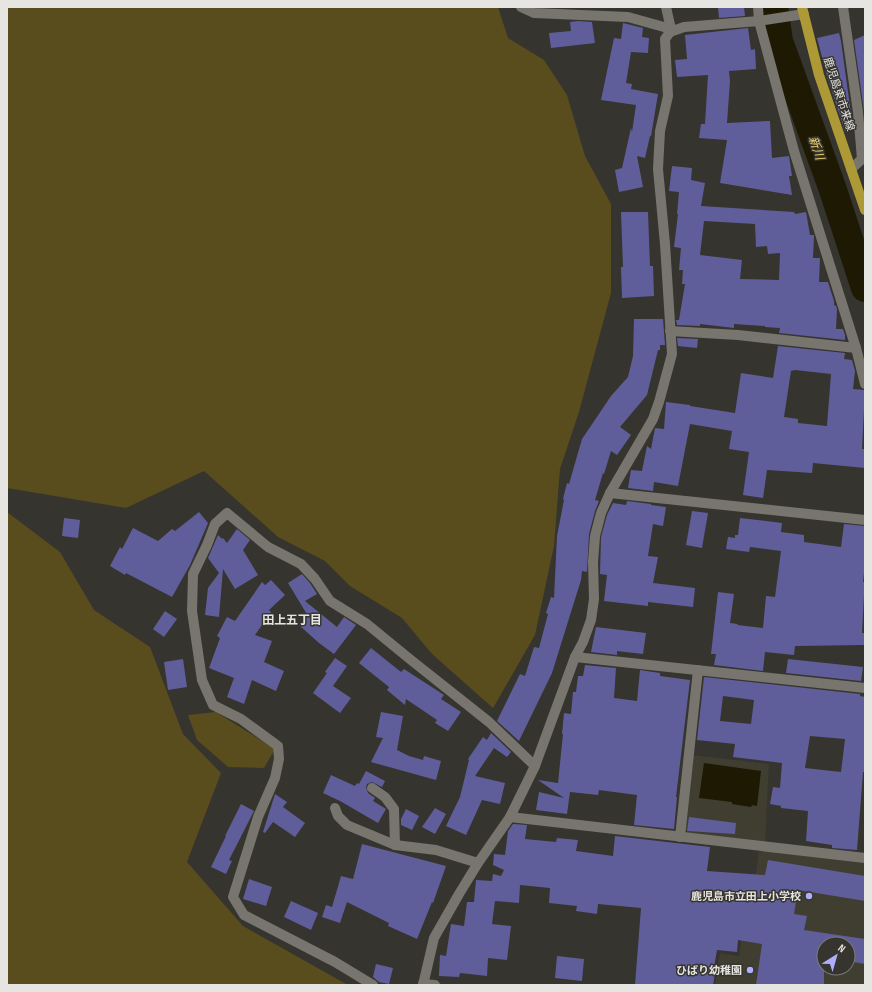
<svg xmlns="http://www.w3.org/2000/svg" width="872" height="992" font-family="'Sofia Sans Condensed','Noto Sans JP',sans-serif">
  <rect width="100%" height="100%" fill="#35342e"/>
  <!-- built -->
  <g fill="#403d31" fill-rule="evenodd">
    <polygon points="693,755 769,764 765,843 689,834 685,829"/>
    <path d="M759,850L865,862V985H715L720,953L739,956L743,929L749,930ZM824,944H848V968H824Z"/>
  </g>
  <!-- green -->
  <g fill="#594c1d">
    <polygon points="7,7 498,7 508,38 544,60 567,95 585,156 611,204 611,293 579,412 560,469 554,546 535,635 493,708 432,654 402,618 350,586 325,561 278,537 204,471 126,508 7,488"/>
    <polygon points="7,512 60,552 94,610 150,647 183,734 221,773 187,862 243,926 348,985 7,985"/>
    <polygon points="216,712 275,749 264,768 228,767 197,740 188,715"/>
  </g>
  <!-- water -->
  <polygon fill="#1e1903" points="704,763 761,771 757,806 752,805 751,807 732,804 732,802 699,798"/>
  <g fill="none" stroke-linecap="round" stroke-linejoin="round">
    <!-- river -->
    <polyline stroke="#1e1903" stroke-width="28" points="774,7 779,41 833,190 865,288"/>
  </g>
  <!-- building -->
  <g fill="#605e9a" fill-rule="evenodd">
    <polygon points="718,7 744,7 745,16 719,18"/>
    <polygon points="578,21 592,22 595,43 551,48 549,33 571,31 570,22"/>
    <polygon points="623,23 643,28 642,37 649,38 648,53 631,52 626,83 632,84 631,89 658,94 651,136 650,136 645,158 637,156 643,187 619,192 615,170 622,168 631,128 632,132 636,105 601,100 614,38 621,39"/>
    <polygon points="748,28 751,50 755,49 756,69 729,71 730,81 727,123 770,121 772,158 789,156 792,176 789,176 792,195 720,183 727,140 699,138 701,124 705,124 708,75 677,77 675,60 687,59 685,35"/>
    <polygon points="839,33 841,41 853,129 845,131 827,76 817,38"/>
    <polygon points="865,35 865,118 854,40"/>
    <path d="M672,166L692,168L691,180L705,183L701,206L794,212L795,214L806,212L810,235H814V237L813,258H820L819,282H828L834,301V305L836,306L837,309L836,329H843L845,335V340L779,333L780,328L765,327V326L734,324V328L700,324V326L677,325L676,320H679L685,284H682L683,270H679L681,248L674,247L678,214H677L679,192L669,191ZM704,221L755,224L756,247L767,246L768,254L780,253L779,280L740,279L742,260L700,255Z"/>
    <polygon points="621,212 648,212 650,266 653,266 654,296 622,298 621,267 623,267"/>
    <polygon points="634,319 663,319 665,345 660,345 660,350 658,350 647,395 620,427 631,435 617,455 611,451 604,474 603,473 595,500 599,501 595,511 589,534 587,572 582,571 581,580 552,673 519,741 497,721 520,674 525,676 534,647 539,648 548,614 546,613 551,597 554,598 557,536 564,500 563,499 567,483 569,484 582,439 611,396 628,377 633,356"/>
    <polygon points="677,338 698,339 697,348 678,346"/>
    <path d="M778,346L845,353L844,359L852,360L855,371L853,389L865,390L862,449H865V468L813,463L812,473L767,470L763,498L743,495L749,452L729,449L732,431L690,424L678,486L654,482L653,491L628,488L631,470L642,471L647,446L651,449L655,428L664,429L666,402L690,405V406L735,413L741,373L773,378ZM795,370L831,374L827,426L798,423V419L784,417L791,371Z"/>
    <polygon points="627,501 651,504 651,505 666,507 663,526 653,524 648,556 658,557 653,583 695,588 693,607 648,602 648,606 604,601 607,575 600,574 601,537 607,515 613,503 626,505"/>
    <polygon points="692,511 708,513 702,548 686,545"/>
    <polygon points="199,512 208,523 190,565 172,597 126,573 125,575 110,566 120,547 122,549 133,528 158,541 172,529 175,531"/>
    <polygon points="64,518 80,520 78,538 62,536"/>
    <polygon points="740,518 782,523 781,532 804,535 804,542 841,547 844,524 865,526 865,564 863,582 865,582 865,595 864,595 862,633 864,633 864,645 795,646 794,655 765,652 763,671 714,665 716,654 711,654 718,592 734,594 730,623 738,624 737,625 763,628 766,596 775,597 781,551 750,547 749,552 726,549 728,537 735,538 735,535 738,535"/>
    <polygon points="237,529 250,540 243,550 258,575 235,589 223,569 219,617 205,615 208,588 219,573 208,558 218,535 222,539 223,538 227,543"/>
    <polygon points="302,574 310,583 317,594 305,601 337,627 344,617 356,625 334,654 319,643 300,626 308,616 288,583"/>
    <polygon points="271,580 285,595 269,610 271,612 255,635 272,641 264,662 284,671 276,691 252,680 244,704 227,697 234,678 209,668 220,638 217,636 227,617 235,621 262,582 265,585"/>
    <polygon points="165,611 177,619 164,637 153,629"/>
    <polygon points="596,627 646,633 643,654 617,651 617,655 591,652"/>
    <polygon points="371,648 401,672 404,669 444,695 441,699 461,712 448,731 435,723 437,720 406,699 405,705 387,690 389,687 359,663"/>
    <polygon points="335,658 347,666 333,686 351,698 340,713 313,693 327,673 325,672"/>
    <polygon points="183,659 187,687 168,690 164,662"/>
    <polygon points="788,659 863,667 861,681 786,673"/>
    <polygon points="585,665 616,668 614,698 637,701 640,670 660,673 660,676 690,680 676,797 677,797 674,829 634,825 637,795 599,790 598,795 570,792 567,814 536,810 539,792 564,798 538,780 558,783 563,734 562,734 564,713 571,714 573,692 576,692 578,676 583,676"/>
    <path d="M704,677L860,694V696L865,697V764L864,772H863L857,850L832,848V845L806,841L808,811L781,808V806L770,804L773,787L780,788L782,763L733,757L735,744L697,740ZM723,696L754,700L751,724L720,721ZM810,736L845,739L841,772L805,768Z"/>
    <polygon points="381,712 403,716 397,750 409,756 423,760 424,756 441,761 436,780 371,762 383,738 376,737"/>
    <polygon points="491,733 511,752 507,757 494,748 475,776 505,783 500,804 482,800 466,835 446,826 460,797 469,760 468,759 483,737 487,740"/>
    <polygon points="366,771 385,781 382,787 372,782 367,784 366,787 368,793 375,798 373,801 386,809 378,823 340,801 323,793 331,775 355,786 357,783 359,784"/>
    <polygon points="275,794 287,802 283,807 305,823 295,837 273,822 265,833 263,832"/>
    <polygon points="241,804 254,811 229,860 232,861 226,874 211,867 226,836 225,836"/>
    <polygon points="435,808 446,814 435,834 422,827"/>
    <polygon points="406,809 419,816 412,830 401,825 401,819"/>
    <polygon points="689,817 736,823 735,834 687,831"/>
    <polygon points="513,824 527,825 525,839 556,842 557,838 578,840 576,851 613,856 615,836 710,847 707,871 765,875 768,860 865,876 865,901 798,890 794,914 807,916 804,930 865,939 865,964 848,961 848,941 848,944 824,944 824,985 756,985 762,944 738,940 737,952 717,950 713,973 715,974 713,985 635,985 641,908 598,904 597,914 576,911 577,906 549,903 550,888 520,885 519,903 495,901 492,924 511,926 507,960 488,958 487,976 460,973 459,977 439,976 440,955 446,956 451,924 464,926 467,902 474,902 476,880 492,881 493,874 501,876 504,870 493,865 494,854 505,855 508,831"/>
    <polygon points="362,844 446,866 433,903 432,902 417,939 388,926 389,923 347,902 340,923 322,917 326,905 332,907 341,876 353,879"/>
    <polygon points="249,879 272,887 266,906 243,899"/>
    <polygon points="291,901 318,913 311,930 284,917"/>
    <polygon points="557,956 584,959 582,981 555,978"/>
    <polygon points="376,964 393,968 389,984 379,982 373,977"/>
  </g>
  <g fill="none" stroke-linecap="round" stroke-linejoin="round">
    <!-- street -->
    <g stroke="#77756e" stroke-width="10">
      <polyline points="521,7 534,13 628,17 671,29"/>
      <polyline points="666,7 671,29 670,32"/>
      <polyline points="758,7 759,21 794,151 856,348 865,384"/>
      <polyline points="843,7 858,112 862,159 851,169"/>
      <polyline points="670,331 738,335 856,348"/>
      <polyline points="610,493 865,520"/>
      <polyline points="575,657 865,688"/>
      <polyline points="372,788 385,797 394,809 395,845"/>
      <polyline points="335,808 338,816 347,825 395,845 436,850 478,863"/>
      <polyline points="510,817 865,858"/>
      <polyline points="680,837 698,670"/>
      <polyline points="423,984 435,985"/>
      <polyline points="373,985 335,962 244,915 233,897 258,817 275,778 279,759 278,746 241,719 213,705 202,680 192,611 193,574 207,545 215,524 227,513 268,547 301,564 315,579 330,601 367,624 411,660 489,722 535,766"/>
      <polyline points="423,985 434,938 459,894 478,863 510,817 535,766 575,657 583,642 591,620 594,599 593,562 595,536 601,513 610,493 653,419 659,402 672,354 665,244 658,169 660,131 668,96 665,39 670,32 684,27 759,21 804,14"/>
    </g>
    <!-- primary -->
    <polyline stroke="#ae9937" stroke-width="10" points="802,7 819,75 865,210"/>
  </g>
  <!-- markers -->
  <g fill="#afaefa" stroke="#35342e" stroke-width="1.5">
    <circle cx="809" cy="896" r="4"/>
    <circle cx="750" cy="970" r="4"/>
  </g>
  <g text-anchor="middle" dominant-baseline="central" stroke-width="3" stroke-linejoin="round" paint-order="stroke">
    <!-- street labels -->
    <g font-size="11" fill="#e6e5e1" stroke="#35342e">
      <text transform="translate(839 94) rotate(72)">鹿児島東市来線</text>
    </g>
    <!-- poi labels -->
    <g font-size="11" font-weight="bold" fill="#e6e5e1" stroke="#35342e" text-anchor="end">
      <text x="801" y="896">鹿児島市立田上小学校</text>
      <text x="742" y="970">ひばり幼稚園</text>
    </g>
    <!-- water labels -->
    <g font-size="12" font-style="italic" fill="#edd370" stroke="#35342e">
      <text transform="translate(816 148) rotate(71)">新川</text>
    </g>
    <!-- neighbourhood labels -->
    <g font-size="12" font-weight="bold" fill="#e6e5e1" stroke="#35342e">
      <text x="292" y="620">田上五丁目</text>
    </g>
  </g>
  <!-- border -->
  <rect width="872" height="992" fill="none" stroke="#e6e5e1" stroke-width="16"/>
  <!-- north arrow -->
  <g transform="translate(836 956) rotate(37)"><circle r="19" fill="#35342e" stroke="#7c7b76"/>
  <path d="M0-3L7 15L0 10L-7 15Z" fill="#afaefa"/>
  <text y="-6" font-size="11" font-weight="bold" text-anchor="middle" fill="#e6e5e1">N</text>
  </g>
</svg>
